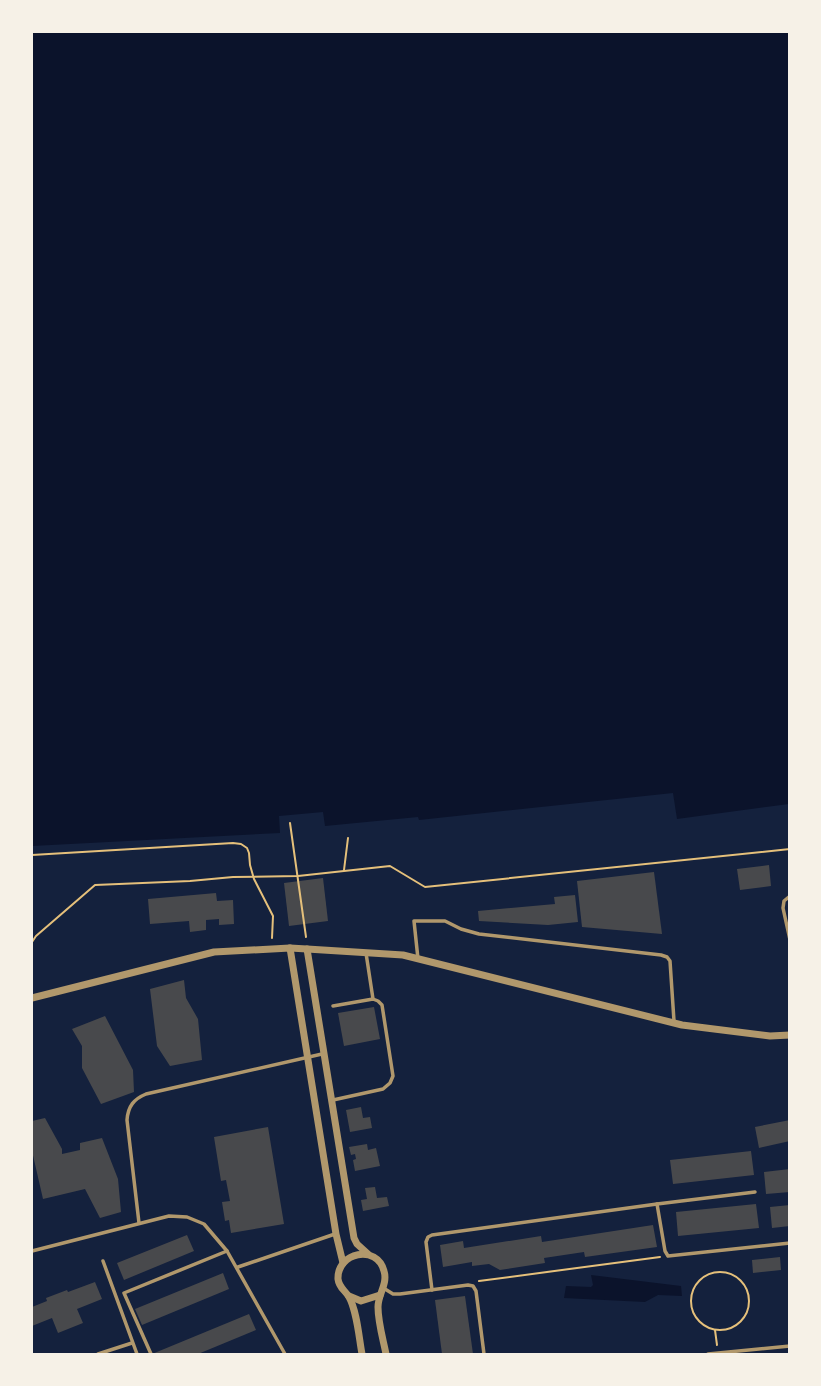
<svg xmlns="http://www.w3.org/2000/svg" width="821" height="1386" font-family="Georgia,serif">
  <rect width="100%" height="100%" fill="#14213d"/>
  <!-- water -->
  <g fill="#0b132b">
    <polygon points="32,32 789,32 789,804 677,819 673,793 419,820 418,817 325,826 323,812 279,816 280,833 32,846"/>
    <polygon points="591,1275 681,1286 682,1296 658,1295 645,1302 564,1298 566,1286 591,1287 593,1285"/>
  </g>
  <!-- building -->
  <g fill="#48494c">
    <polygon points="769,865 771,886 740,890 737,869"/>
    <polygon points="654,872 662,934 582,927 577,881"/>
    <polygon points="323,878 328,921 289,926 284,883"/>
    <polygon points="216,893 217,901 233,900 234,924 219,925 219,919 206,920 206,930 190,932 189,921 150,924 148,899"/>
    <polygon points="575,895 578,922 548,925 479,921 478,911 555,904 554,897"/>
    <polygon points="184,980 186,998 198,1019 202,1060 170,1066 157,1046 150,989"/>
    <polygon points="374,1007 380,1039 344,1046 338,1013"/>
    <polygon points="105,1016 133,1070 134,1092 101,1104 82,1068 82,1046 72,1029"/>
    <polygon points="361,1107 363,1118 370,1117 372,1128 350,1132 346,1110"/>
    <polygon points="45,1118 62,1149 62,1154 80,1150 80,1143 102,1138 118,1179 121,1212 100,1218 85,1189 43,1199 32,1151 32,1121"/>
    <polygon points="790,1120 790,1141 759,1148 755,1127"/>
    <polygon points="268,1127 284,1224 231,1233 229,1220 225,1221 222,1202 230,1201 226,1180 221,1181 214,1137"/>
    <polygon points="367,1144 368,1150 376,1148 380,1166 355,1171 353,1160 356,1159 355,1154 351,1155 349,1147"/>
    <polygon points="751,1151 754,1175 673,1184 670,1160"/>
    <polygon points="790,1169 790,1192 766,1194 764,1172"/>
    <polygon points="375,1187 377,1198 387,1197 389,1206 363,1211 361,1200 367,1199 365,1188"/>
    <polygon points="756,1204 759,1228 678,1236 676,1212"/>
    <polygon points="790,1205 790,1226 772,1228 770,1207"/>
    <polygon points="653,1225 657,1247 585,1257 584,1252 544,1258 545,1263 500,1270 489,1264 472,1266 472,1262 443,1267 440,1245 463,1241 464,1248 541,1236 542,1242"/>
    <polygon points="187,1235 194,1251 124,1280 117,1263"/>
    <polygon points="780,1257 781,1270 753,1273 752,1260"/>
    <polygon points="223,1273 229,1289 142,1325 135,1309"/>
    <polygon points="95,1282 102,1299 77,1309 83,1323 58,1333 52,1318 32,1326 32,1307 47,1301 46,1298 67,1290 68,1292"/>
    <polygon points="465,1296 473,1354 442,1354 435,1300"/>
    <polygon points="249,1314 256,1330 198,1354 152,1354"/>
  </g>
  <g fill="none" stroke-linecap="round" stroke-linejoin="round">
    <!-- path -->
    <g stroke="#e5c07b" stroke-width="2">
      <polyline points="290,823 306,937"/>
      <polyline points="32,855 233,843 241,844 247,848 249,853 250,865 254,879 273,916 272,938"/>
      <polyline points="344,870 348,838"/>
      <polyline points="32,942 36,936 95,885 190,881 233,877 298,876 390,866 425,887 790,849"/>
      <circle cx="720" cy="1301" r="29"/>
      <polyline points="479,1281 660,1257"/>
      <polyline points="715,1330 717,1345"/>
    </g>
    <!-- service -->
    <g stroke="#b1986c" stroke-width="3.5">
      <polyline points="790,896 784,901 783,908 790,940"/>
      <polyline points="366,953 373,999"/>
      <polyline points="418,959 414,921 445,921 461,929 479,934 661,955 667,957 670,961 674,1021"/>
      <polyline points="333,1100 383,1089 390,1083 393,1076 382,1005 378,1001 373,999 333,1006"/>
      <polyline points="657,1204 755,1192"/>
      <path d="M139,1223L127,1120C128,1106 134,1099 146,1094L322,1054"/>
      <polyline points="32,1251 169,1216 187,1217 204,1224 227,1251 285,1354"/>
      <polyline points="103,1261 137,1354"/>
      <polyline points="238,1267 335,1234"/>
      <polyline points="385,1289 393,1294 400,1294 468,1285 473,1286 476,1291 484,1354"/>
      <polyline points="432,1290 426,1242 428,1237 432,1235 657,1204 665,1251 668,1256 790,1243"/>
      <polyline points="98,1354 132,1343"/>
      <polyline points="151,1354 124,1293 227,1251"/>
      <polyline points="708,1354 790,1346"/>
    </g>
    <!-- minor -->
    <g stroke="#b1986c" stroke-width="7">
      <polyline points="290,948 336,1234 343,1263"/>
      <polyline points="307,949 354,1238 357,1244 368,1254"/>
      <polyline points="32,998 214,952 290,948 307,949 403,955 682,1025 770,1036 790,1035"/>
      <polyline points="349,1296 361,1301 380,1295"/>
      <path d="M362,1354C359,1338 357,1311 349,1297C345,1290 339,1288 338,1279C337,1252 377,1244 384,1271C388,1284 378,1294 378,1307C378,1322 383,1339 386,1354"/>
    </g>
  </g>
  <!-- border -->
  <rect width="821" height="1386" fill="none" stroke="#f6f1e7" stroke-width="66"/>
</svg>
